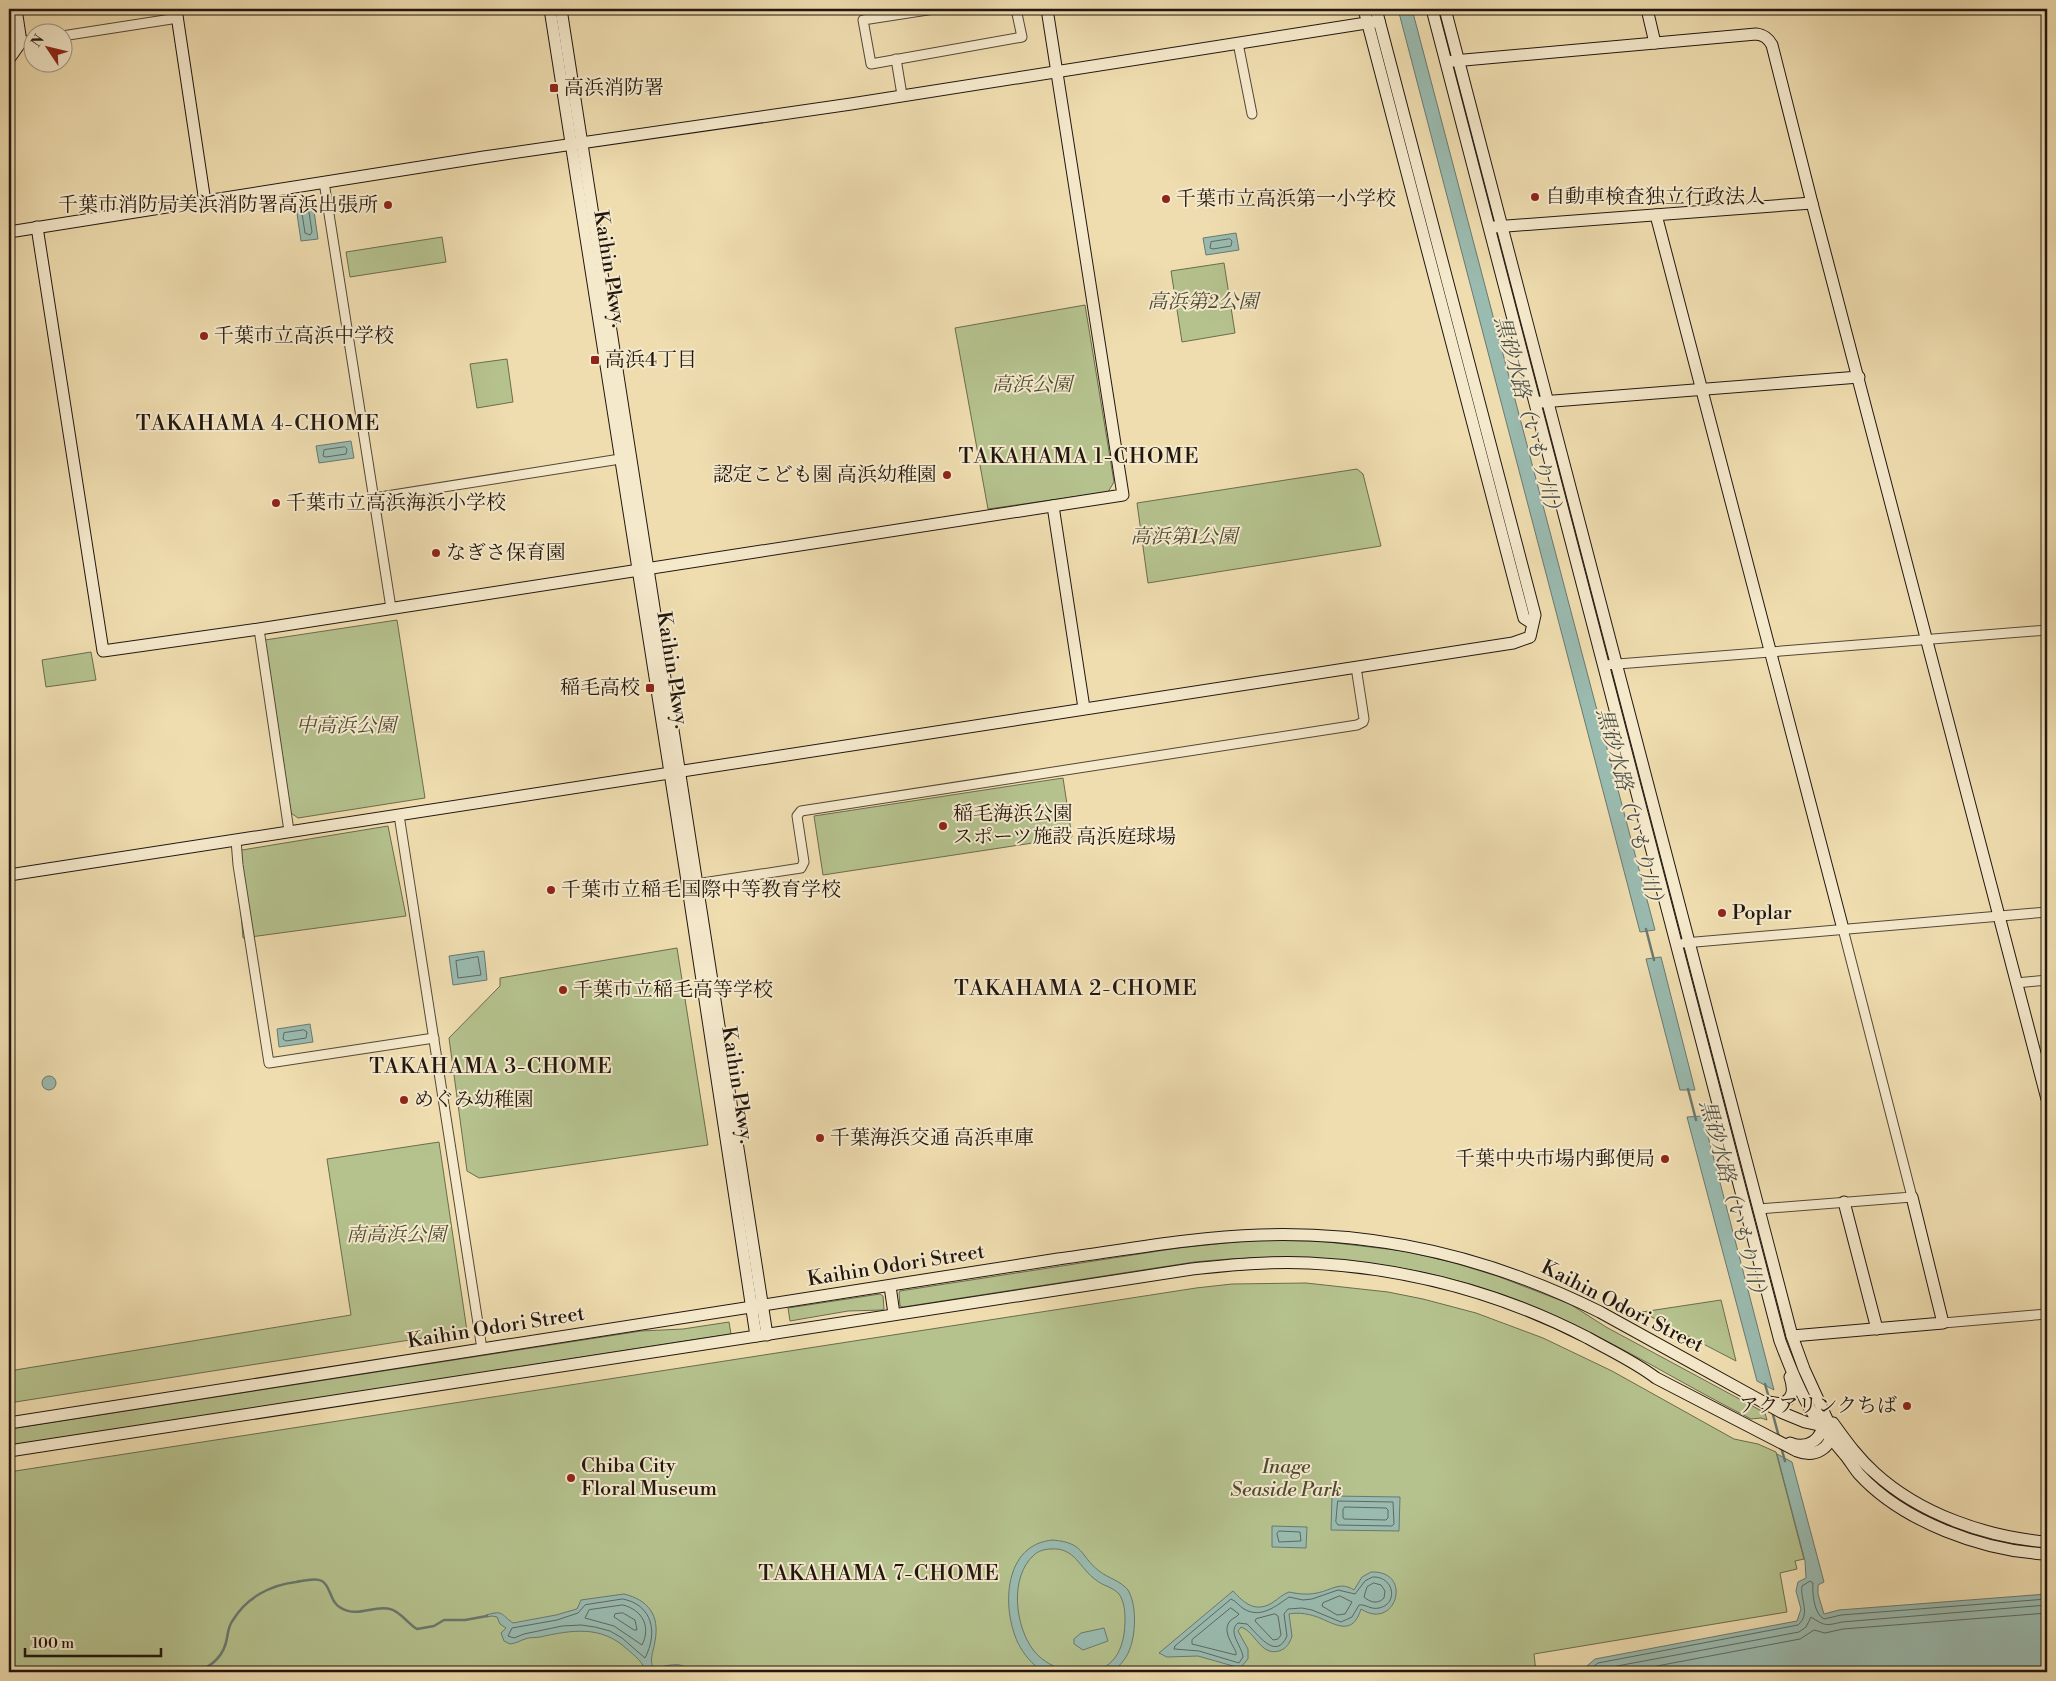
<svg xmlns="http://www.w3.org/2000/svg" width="2056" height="1681" font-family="'Libre Bodoni','Noto Serif JP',serif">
  <rect width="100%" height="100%" fill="#efddb0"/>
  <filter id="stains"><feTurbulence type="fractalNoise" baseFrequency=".004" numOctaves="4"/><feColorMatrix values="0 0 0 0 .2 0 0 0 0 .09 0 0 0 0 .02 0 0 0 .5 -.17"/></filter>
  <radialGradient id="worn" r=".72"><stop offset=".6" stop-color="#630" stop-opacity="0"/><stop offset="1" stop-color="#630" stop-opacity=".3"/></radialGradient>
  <!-- green -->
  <g fill="#b5c28e" stroke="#6b6c4e">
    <polygon points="442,237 446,262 350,277 346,252"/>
    <polygon points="1224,263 1235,333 1182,342 1171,271"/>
    <polygon points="1085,305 1114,482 1108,492 988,509 955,328"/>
    <polygon points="507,359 513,402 477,408 470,364"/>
    <polygon points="1357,469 1363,474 1381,546 1148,583 1137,503"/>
    <polygon points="397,620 425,798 298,818 291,813 265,640"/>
    <polygon points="91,652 96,680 46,687 42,660"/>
    <polygon points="1063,778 1072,837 823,875 814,816"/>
    <polygon points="388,826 406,916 243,938 236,851"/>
    <polygon points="677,948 708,1145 479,1178 467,1171 449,1038 500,986 500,978"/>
    <polygon points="439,1142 467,1331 9,1403 9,1371 351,1315 327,1159"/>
    <path d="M1255,1240L1319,1241L1404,1251L1451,1262L1497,1276L1570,1304L1606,1327L1758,1409L1765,1413L1767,1420L1761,1418L1751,1419C1716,1401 1682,1382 1648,1363C1601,1338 1554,1312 1504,1295C1404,1260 1299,1251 1194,1262L903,1307L900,1306L899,1293L900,1291L1178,1248Z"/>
    <polygon points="1306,1283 1388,1292 1423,1299 1476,1313 1543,1338 1612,1371 1734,1439 1758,1444 1776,1452 1804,1559 1795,1561 1797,1569 1780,1573 1787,1612 1534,1654 1536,1672 9,1672 9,1472 1196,1288 1232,1284"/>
    <polygon points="880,1294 883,1296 884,1309 882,1310 848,1311 790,1321 788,1308"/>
    <polygon points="1721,1300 1736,1361 1642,1312"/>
    <polygon points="729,1322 731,1334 9,1446 9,1429 641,1331 683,1329"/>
  </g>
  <!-- water -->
  <g fill="#9abbb0" stroke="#6a7970">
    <polygon points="1398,9 1412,9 1655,930 1640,932"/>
    <polygon points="313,204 318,239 301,241 296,207"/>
    <polygon points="1236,233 1239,250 1206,255 1203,238"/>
    <polygon points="351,441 354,458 319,463 316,446"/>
    <polygon points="484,951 487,980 453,985 449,956"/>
    <polygon points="1661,957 1695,1090 1680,1090 1646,959"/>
    <polygon points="310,1024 313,1042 279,1047 277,1029"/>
    <circle cx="49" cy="1083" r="7"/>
    <polygon points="1703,1116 1703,1117 1774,1390 1757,1381 1687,1117"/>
    <polygon points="1777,1454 1792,1462 1824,1582 1818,1585 1818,1594 1824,1614 1839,1610 2047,1594 2047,1672 1580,1672 1595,1659 1797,1621 1801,1609 1796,1591 1798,1582 1806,1578 1805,1561"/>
    <polygon points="1332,1496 1400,1497 1399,1531 1331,1530"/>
    <polygon points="1272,1526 1307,1527 1306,1548 1272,1547"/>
    <path d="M1053,1540C1085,1543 1079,1555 1099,1571C1108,1578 1121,1581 1128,1590C1137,1605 1136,1635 1129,1651C1126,1659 1119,1666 1113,1672H1088C1117,1669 1125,1645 1125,1619C1125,1611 1124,1601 1119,1594C1113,1587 1103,1586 1096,1580C1080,1569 1075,1547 1051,1549C1045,1549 1038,1551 1034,1555C1009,1577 1015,1627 1034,1651C1043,1662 1056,1668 1069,1672H1043C1032,1664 1024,1655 1018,1643C1001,1607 1004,1544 1053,1540Z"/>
    <path d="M1371,1572C1414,1570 1396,1632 1361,1609C1353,1635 1338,1626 1320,1618C1310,1614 1299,1612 1289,1614L1292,1636C1290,1643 1286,1649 1279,1651C1260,1656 1256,1632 1241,1627L1238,1631L1248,1649V1659L1240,1668L1198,1656L1167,1657L1159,1653L1233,1591C1244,1603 1255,1613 1272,1603C1278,1599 1283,1594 1289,1592C1299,1594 1307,1595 1317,1593C1332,1590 1340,1581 1354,1590L1362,1577Z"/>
    <path d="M624,1594C648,1600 660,1615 655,1641C654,1650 649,1659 653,1668C665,1667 683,1659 689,1672H646C644,1663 634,1655 627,1649C601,1625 572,1630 540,1637C535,1638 529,1637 525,1639C519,1641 517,1643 510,1644L504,1641L501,1633L506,1628L500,1624L497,1617L492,1616L487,1617L486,1615C504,1610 500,1614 513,1623L556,1615L577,1609L581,1600Z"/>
    <polygon points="1104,1628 1108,1641 1083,1650 1074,1644 1074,1639 1081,1633"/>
  </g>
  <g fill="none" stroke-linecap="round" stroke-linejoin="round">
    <!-- shore -->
    <g stroke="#5e6960" stroke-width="1">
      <polygon points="304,210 309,212 312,232 310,235 305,233 302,213"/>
      <polygon points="1230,239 1232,241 1231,246 1213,249 1210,248 1211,242"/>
      <polygon points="345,447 347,449 346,454 326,457 323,456 324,450"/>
      <polygon points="478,957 481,975 458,978 456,961"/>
      <polygon points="304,1030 307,1032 306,1038 286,1041 283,1039 284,1033"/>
      <polygon points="1338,1501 1393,1502 1394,1524 1392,1526 1338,1525 1336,1522"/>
      <polygon points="1345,1507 1386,1508 1388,1510 1388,1518 1386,1520 1344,1519 1343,1517 1343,1510"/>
      <polygon points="1279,1531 1300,1532 1301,1541 1279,1542 1277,1534"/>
      <path d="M1373,1577C1394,1576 1399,1604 1379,1608C1371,1610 1366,1604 1359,1605L1352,1617L1341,1622L1312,1610L1302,1608L1288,1609L1284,1614L1287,1636C1276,1662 1257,1633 1247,1624L1238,1623C1227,1632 1242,1646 1243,1657L1239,1663L1199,1651L1174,1649L1175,1646L1231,1599C1236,1601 1239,1606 1244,1609C1261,1619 1276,1606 1289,1597L1303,1600L1312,1599L1338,1590L1355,1594L1365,1581Z"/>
      <path d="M1374,1583L1381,1585L1385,1591L1384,1598C1377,1605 1370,1602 1364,1597L1367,1587Z"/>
      <polygon points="1340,1596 1352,1602 1345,1614 1337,1615 1322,1606 1323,1603"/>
      <path d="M623,1599C653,1605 658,1633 645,1658L622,1638L610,1631L595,1627L581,1625L562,1626L524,1634L514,1638L508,1636L512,1628L557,1620L578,1613L585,1605Z"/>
      <path d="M623,1605C643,1610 651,1627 642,1645L614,1626L585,1618L589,1610Z"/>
      <path d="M1231,1608L1239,1614C1237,1617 1233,1618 1230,1621C1222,1631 1232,1643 1236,1652V1655L1192,1644V1640Z"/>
      <polygon points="623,1613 635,1620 637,1630 634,1630 614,1617 615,1614"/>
      <polygon points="1275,1614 1278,1616 1281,1635 1278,1639 1273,1640 1255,1621 1256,1619"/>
      <path d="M1587,1672L1598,1663L1798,1625C1811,1614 1800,1600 1802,1586L1810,1581L1813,1583C1812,1593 1814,1614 1824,1619L1841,1615L2047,1599"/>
      <path d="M1597,1672L1601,1669L1799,1632L1806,1627L1811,1617C1825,1626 1825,1626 1842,1622L2047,1605"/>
      <polyline points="1625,1672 1800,1639 1814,1630 1825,1633 1843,1629 2047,1613"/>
    </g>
    <!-- stream -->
    <g stroke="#6a7970" stroke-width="2.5">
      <polyline points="1646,929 1654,960"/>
      <polyline points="1688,1089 1696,1120"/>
      <polyline points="1765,1384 1769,1398"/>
      <polyline points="1772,1411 1779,1437"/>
      <polyline points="1781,1447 1785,1461"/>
      <polyline points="161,1668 171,1672"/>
      <path d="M196,1672C213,1666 224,1656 227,1638C228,1631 229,1625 233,1620C247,1597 271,1585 296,1582C303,1581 315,1577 322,1581C331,1586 330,1603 341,1608C358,1618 373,1605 390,1609C400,1611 408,1624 417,1629L434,1626L444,1620H465L487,1616"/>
    </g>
    <defs>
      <g id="street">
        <polyline points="934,9 863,20 871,64 1022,37 1016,9"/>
        <polyline points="62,36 178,18"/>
        <polyline points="21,42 32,40"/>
        <polyline points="1238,43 1252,114"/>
        <polyline points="896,59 902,95"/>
        <polyline points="324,182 391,608"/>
        <polyline points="374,498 620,459"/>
        <polyline points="259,629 289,831"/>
        <polyline points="1605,665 2047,630"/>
        <polyline points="399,815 482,1349"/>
        <polyline points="236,840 238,865 269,1063 434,1038"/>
        <polyline points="696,884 801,868 804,862 797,816 801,811 1357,725 1363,722 1364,719 1356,667"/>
        <polyline points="1684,943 2047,912"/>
        <polyline points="2016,983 2047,980"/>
        <polyline points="1759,1209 1912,1197 1843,929"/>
        <polyline points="1943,1323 2047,1314"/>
      </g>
      <g id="secondary">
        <polyline points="176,9 205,202"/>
        <polyline points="550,9 685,868 756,1336"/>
        <polyline points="561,9 767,1335"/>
        <polyline points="1364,9 1524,618 1532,623"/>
        <path d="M1432,9L1780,1341C1790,1367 1800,1393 1815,1417C1824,1430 1835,1443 1845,1455C1850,1461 1854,1468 1859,1474C1903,1522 1983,1551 2047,1554"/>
        <polyline points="1647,9 1655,43"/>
        <polyline points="9,59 21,42 16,9"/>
        <path d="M1453,61L1756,34C1764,35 1768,38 1772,45L1812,203L2047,1099"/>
        <polyline points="1656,215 1843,929"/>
        <polyline points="37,227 103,651 259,629 1123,495 1047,9"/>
        <polyline points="1494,227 1812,203"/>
        <polyline points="9,232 484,157 851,104 1379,21"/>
        <polyline points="1541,402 1859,377"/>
        <polyline points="1053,506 1084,708"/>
        <polyline points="9,875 1513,643 1530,637 1535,615 1376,9"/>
        <polyline points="1844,1202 1877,1329"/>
        <polyline points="890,1286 894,1314"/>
        <polyline points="1792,1336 1943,1323 1912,1197"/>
        <path d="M1768,1402L1781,1404C1794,1399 1794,1389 1790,1377"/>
        <path d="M9,1423L1058,1259C1125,1250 1193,1237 1260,1235C1379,1231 1494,1259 1600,1312L1783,1413L1805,1422L1837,1429"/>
        <path d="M1833,1423C1846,1441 1858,1458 1875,1473C1920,1514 1986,1537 2047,1542"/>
        <path d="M1790,1443C1807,1450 1823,1440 1823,1421"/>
        <path d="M9,1451L1192,1269C1230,1265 1270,1261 1309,1263C1406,1268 1501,1293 1588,1338C1611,1351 1635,1362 1656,1378L1797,1451C1814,1458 1833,1449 1831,1428L1804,1369L1792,1336L1445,9"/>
      </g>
    </defs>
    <!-- street casing -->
    <use href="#street" stroke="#544837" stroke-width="11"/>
    <!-- secondary casing -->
    <use href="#secondary" stroke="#21170f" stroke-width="13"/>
    <!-- street -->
    <use href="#street" stroke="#f5e9cc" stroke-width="9"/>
    <!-- secondary -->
    <use href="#secondary" stroke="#f5e9cc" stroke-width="11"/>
  </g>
  <!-- markers -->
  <g fill="#8f2418" stroke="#f5e9cc" stroke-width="2">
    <rect x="549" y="83" width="10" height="10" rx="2.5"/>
    <circle cx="1535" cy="197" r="5"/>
    <circle cx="1166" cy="199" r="5"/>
    <circle cx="388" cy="205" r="5"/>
    <circle cx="204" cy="336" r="5"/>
    <rect x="590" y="355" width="10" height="10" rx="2.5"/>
    <circle cx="947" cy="475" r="5"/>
    <circle cx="276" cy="503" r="5"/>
    <circle cx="436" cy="553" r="5"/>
    <rect x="645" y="683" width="10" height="10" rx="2.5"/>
    <circle cx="943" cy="826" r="5"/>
    <circle cx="551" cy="890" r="5"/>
    <circle cx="1722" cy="913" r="5"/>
    <circle cx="563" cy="990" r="5"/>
    <circle cx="404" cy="1100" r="5"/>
    <circle cx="820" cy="1138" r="5"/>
    <circle cx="1665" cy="1159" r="5"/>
    <circle cx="1907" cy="1406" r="5"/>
    <circle cx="571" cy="1478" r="5"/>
  </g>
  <g text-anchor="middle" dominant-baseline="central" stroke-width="4" stroke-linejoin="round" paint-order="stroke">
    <!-- poi labels -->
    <g font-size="20" fill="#21170f" stroke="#f5e9cc" text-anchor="start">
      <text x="564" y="88">高浜消防署</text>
      <text x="1545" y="197">自動車検査独立行政法人</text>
      <text x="1176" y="199">千葉市立高浜第一小学校</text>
      <text x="378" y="205" text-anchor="end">千葉市消防局美浜消防署高浜出張所</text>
      <text x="214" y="336">千葉市立高浜中学校</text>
      <text x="605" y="360">高浜4丁目</text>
      <text x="937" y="475" text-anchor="end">認定こども園 高浜幼稚園</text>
      <text x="286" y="503">千葉市立高浜海浜小学校</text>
      <text x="446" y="553">なぎさ保育園</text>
      <text x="640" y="688" text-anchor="end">稲毛高校</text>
      <text x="953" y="814">稲毛海浜公園<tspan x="953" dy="23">スポーツ施設 高浜庭球場</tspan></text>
      <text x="561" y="890">千葉市立稲毛国際中等教育学校</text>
      <text x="1732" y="913">Poplar</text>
      <text x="573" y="990">千葉市立稲毛高等学校</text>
      <text x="414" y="1100">めぐみ幼稚園</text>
      <text x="830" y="1138">千葉海浜交通 高浜車庫</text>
      <text x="1655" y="1159" text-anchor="end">千葉中央市場内郵便局</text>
      <text x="1897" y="1406" text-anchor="end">アクアリンクちば</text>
      <text x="581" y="1466">Chiba City<tspan x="581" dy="23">Floral Museum</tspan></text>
    </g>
    <!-- street labels -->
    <g font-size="20" fill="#21170f" stroke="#f5e9cc">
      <text transform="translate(609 269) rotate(81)">Kaihin Pkwy.</text>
      <text transform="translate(672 670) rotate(81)">Kaihin Pkwy.</text>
      <text transform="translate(737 1085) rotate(81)">Kaihin Pkwy.</text>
      <text transform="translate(896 1266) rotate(-9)">Kaihin Odori Street</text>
      <text transform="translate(1622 1307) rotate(27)">Kaihin Odori Street</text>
      <text transform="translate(496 1328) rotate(-9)">Kaihin Odori Street</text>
    </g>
    <!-- park labels -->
    <g font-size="20" font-style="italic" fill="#4d4a35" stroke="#f5e9cc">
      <text x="1203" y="302">高浜第2公園</text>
      <text x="1032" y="385">高浜公園</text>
      <text x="1184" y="537">高浜第1公園</text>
      <text x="346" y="726">中高浜公園</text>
      <text x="396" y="1235">南高浜公園</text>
      <text x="1286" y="1467">Inage<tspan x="1286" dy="23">Seaside Park</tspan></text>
    </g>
    <!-- water labels -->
    <g font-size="21" font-style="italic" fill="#4b5047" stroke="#f5e9cc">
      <text transform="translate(1528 418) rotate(75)">黒砂水路（いもり川）</text>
      <text transform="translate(1630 810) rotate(75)">黒砂水路（いもり川）</text>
      <text transform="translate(1733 1202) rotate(75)">黒砂水路（いもり川）</text>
    </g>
    <!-- neighbourhood labels -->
    <g font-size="21" letter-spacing="1" fill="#21170f" stroke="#f5e9cc">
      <text x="258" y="424">TAKAHAMA 4-CHOME</text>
      <text x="1079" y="457">TAKAHAMA 1-CHOME</text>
      <text x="1076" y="989">TAKAHAMA 2-CHOME</text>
      <text x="491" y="1067">TAKAHAMA 3-CHOME</text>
      <text x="879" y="1574">TAKAHAMA 7-CHOME</text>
    </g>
  </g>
  <!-- margin -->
  <rect width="2056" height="1681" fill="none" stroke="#efddb0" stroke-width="30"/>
  <rect x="10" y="10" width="2036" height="1661" fill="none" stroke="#21170f" stroke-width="2.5"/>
  <rect x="15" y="15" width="2026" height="1651" fill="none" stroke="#21170f"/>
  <!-- north arrow -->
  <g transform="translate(48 48) rotate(305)"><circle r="24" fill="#f5e9cc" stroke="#a09580"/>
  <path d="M0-4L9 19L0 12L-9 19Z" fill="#8f2418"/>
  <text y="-8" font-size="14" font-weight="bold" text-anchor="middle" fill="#21170f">N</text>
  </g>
  <!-- scale -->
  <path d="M25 1648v8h136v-8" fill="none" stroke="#21170f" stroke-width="2.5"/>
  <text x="32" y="1648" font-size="15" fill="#21170f" stroke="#f5e9cc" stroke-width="4" paint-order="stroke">100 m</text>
  <rect width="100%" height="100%" filter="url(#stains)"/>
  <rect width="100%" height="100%" fill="url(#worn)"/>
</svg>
